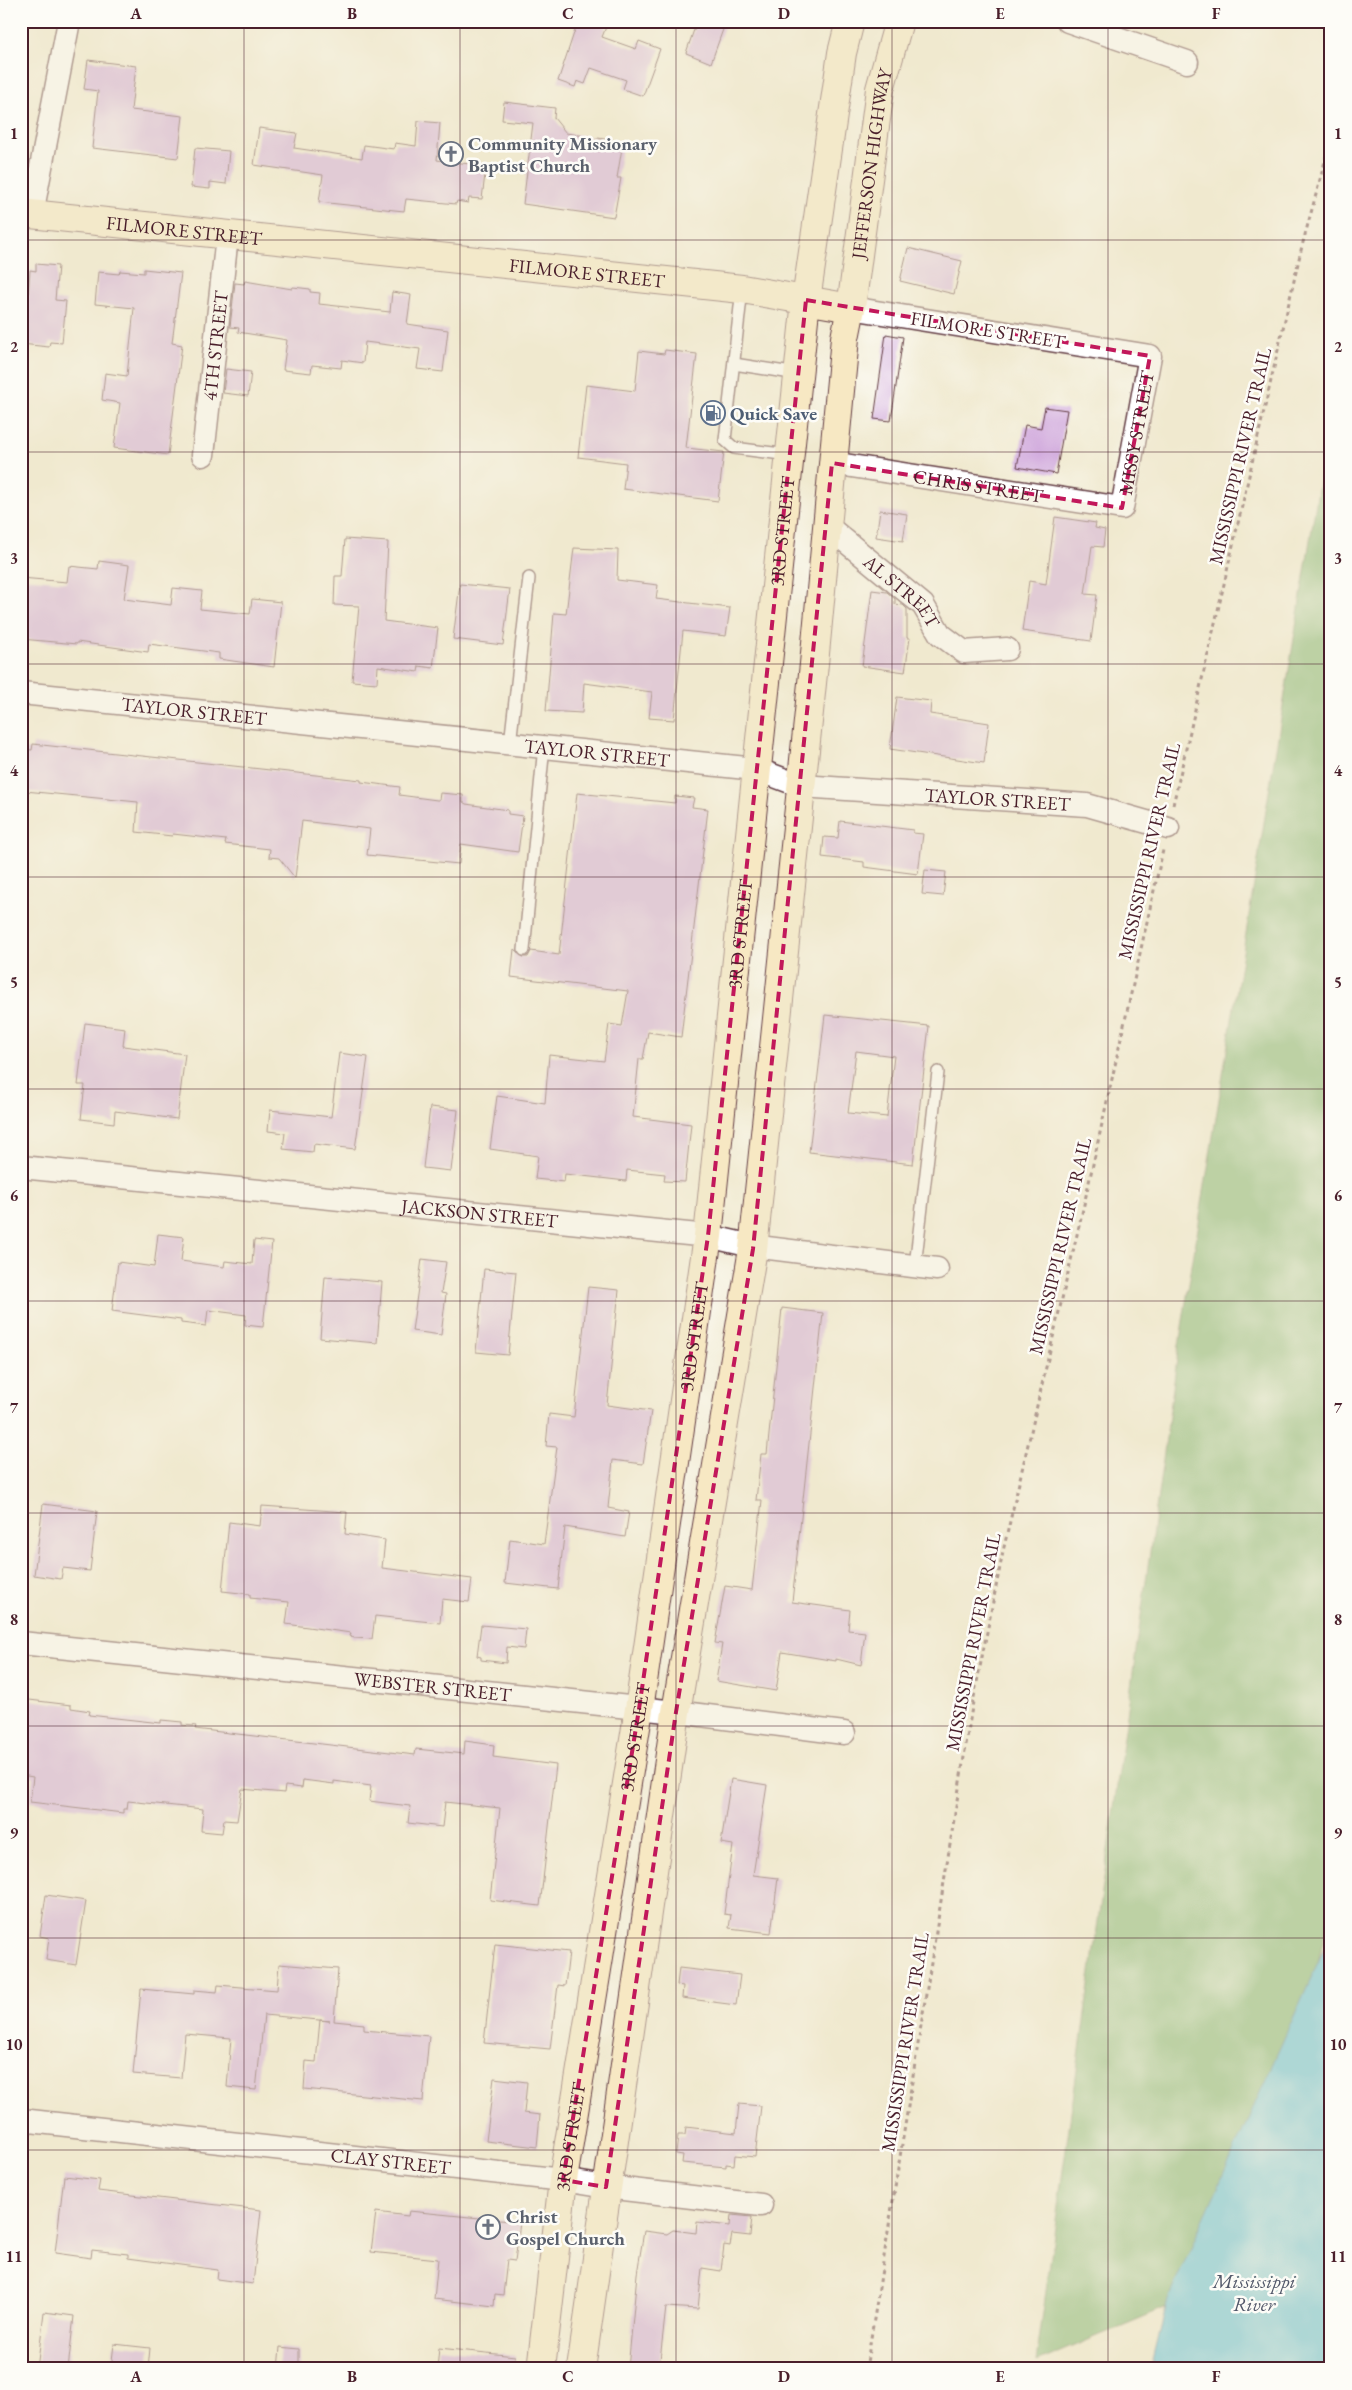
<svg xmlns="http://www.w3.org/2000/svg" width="1352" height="2390" font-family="'EB Garamond',serif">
  <rect width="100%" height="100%" fill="#fdfcf7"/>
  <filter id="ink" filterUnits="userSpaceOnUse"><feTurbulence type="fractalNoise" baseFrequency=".02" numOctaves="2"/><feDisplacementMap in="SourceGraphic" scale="10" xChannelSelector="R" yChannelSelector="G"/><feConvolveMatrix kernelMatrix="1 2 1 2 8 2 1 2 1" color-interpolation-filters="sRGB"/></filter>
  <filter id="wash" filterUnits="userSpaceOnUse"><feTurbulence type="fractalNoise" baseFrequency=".0096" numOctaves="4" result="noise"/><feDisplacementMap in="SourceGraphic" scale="20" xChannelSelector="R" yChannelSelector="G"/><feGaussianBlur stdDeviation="1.12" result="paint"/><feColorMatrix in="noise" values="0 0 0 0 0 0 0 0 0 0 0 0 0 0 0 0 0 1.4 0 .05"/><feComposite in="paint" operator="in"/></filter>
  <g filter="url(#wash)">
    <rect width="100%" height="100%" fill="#f0e9cf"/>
    <!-- forest -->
    <polygon fill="#7eb370" stroke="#64694e" points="1331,411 1331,1908 1317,1967 1229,2281 1036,2362 1179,1345"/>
    <!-- water -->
    <polygon fill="#5dc0db" stroke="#547083" points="1331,1933 1331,2369 1151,2369 1168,2299"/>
    <g id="blocks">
      <!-- building -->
      <g fill="#cfa6dc" fill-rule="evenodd">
        <polygon points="578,21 591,21 606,27 602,37 636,49 639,41 660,49 643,96 623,89 626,80 591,68 585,84 577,81 575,87 558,81"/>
        <polygon points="697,21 726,21 711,63 686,53"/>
        <polygon points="88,60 136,66 131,110 183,116 178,158 92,148 98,91 84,89"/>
        <polygon points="504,102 555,108 554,118 566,133 623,142 617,178 621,178 614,217 523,204 533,123 502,120"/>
        <polygon points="418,121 440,123 437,160 486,166 482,199 469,198 468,203 457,201 456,204 406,199 404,211 319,202 323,175 254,165 259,128 297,133 294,148 362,158 364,145 394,149 395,143 416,146"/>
        <polygon points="195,148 229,151 226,184 210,182 210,189 191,187"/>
        <polygon points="908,248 962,261 954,294 900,281"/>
        <polygon points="36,264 58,266 55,300 66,301 62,343 50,342 49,347 21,344 21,297 28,297 30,270 36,271"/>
        <polygon points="144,269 181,273 172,343 182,345 168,455 114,448 120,403 102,400 105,373 127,376 134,308 95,304 98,272 119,274 120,271 144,273"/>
        <polygon points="245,281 292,289 293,287 310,289 310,292 320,293 319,304 390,312 392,292 411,295 407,324 448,330 443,372 417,369 420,349 365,342 363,363 342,360 341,368 312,365 311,373 283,370 287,340 238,332 239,328 230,327 235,283 244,284"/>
        <polygon points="886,334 903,337 891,421 874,419"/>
        <polygon points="665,350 697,354 686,448 724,452 718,501 623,489 626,463 578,457 586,385 635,391 639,351 664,354"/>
        <polygon points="226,369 251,372 248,396 223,393"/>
        <polygon points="1045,407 1067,410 1056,474 1017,467 1025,425 1041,428"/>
        <polygon points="880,510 907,514 903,541 876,537"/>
        <polygon points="1055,517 1096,523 1095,528 1105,530 1103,547 1092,546 1085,594 1097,595 1091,641 1022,631 1029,581 1046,584"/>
        <polygon points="345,539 388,542 384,621 438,628 433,668 419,666 418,672 378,666 377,683 352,681 359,606 334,605 335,576 342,576"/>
        <polygon points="574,548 618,550 617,580 658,585 656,599 730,608 726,636 683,631 674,720 649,718 652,692 584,683 582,713 546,711 554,613 566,614"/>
        <polygon points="99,561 129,565 124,599 171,605 173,588 202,591 200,609 250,614 252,599 281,602 274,667 219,659 219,653 149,644 148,652 77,642 77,644 21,639 21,578 67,582 69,566 98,569"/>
        <polygon points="460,584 510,589 503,645 453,639"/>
        <polygon points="872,590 887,592 895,599 895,604 903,605 907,609 907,638 910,638 905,672 862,666"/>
        <polygon points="897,697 931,701 930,714 989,723 984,763 890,749"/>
        <polygon points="33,744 361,780 361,782 400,787 399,795 437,800 439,800 440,793 463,795 463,802 466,804 508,810 508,814 523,816 518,852 461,844 459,864 367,855 370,829 302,821 295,878 279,858 269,857 270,849 225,844 226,840 173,834 172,836 136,832 138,802 25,791 21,789 21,749 32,750"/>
        <polygon points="577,793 675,803 675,796 694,798 692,807 708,809 681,1037 648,1032 643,1059 639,1059 633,1117 691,1124 685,1182 664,1181 665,1174 627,1170 626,1181 565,1174 564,1182 535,1179 538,1156 490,1149 497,1096 545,1103 549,1055 604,1061 609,1024 622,1026 628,991 511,977 514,949 523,957 528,957 531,951 559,955"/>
        <polygon points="840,821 913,830 913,833 923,834 918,874 864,867 864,862 822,857 824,837 838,838"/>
        <polygon points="925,870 946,872 943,896 922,894"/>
        <path d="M825,1015L929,1026L913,1164L809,1152ZM856,1051L894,1056L887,1117L848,1113Z"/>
        <polygon points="85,1023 125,1028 123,1046 185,1054 177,1119 115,1111 114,1123 81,1119 85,1085 78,1085"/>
        <polygon points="339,1053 368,1057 355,1149 314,1144 313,1152 283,1149 285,1133 268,1131 270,1110 331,1117"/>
        <polygon points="430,1107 458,1110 451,1171 423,1168"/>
        <polygon points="158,1234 184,1237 181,1261 224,1267 225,1261 252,1264 254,1240 272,1242 263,1327 245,1325 246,1315 208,1310 206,1326 181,1323 181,1320 112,1311 118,1262 154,1267"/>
        <polygon points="422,1259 446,1262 441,1293 446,1294 441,1335 412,1331"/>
        <polygon points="484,1269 516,1272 508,1355 476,1352"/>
        <polygon points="325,1277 382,1282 377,1343 320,1338"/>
        <polygon points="588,1287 619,1290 607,1405 651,1411 643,1464 613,1460 608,1508 629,1512 625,1537 565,1527 558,1589 505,1583 510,1539 544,1544 557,1447 546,1446 549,1414 574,1417"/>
        <polygon points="782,1308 823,1313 792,1602 850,1610 848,1630 865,1632 861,1665 836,1659 836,1661 782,1652 776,1691 716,1681 722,1644 715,1643 725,1586 752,1590 762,1500 756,1500 761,1454 767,1454"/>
        <polygon points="43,1504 97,1511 90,1571 63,1568 61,1579 34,1575"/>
        <polygon points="262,1506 347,1512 345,1534 385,1540 382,1568 472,1579 469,1602 442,1599 440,1623 375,1616 372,1639 354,1638 350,1636 351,1633 286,1624 289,1602 250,1598 250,1594 222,1591 229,1522 260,1526"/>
        <polygon points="481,1625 526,1629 524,1649 507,1647 506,1663 481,1660 481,1657 477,1656"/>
        <polygon points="21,1699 71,1705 71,1708 90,1711 89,1715 161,1723 161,1720 182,1722 182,1725 196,1726 195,1729 415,1755 416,1749 464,1754 465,1741 494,1745 493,1757 556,1765 540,1906 490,1900 500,1808 445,1802 442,1827 408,1823 410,1806 369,1801 371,1786 334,1781 334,1784 303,1780 302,1788 285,1786 284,1793 242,1789 237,1821 224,1820 222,1833 201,1831 203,1809 128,1801 127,1809 123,1809 123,1813 30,1802 33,1777 21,1775"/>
        <polygon points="731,1779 767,1785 753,1875 778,1878 771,1933 729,1928 731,1915 724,1914 733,1845 721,1843"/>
        <polygon points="46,1895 86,1901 76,1965 46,1960 49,1938 40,1936"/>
        <polygon points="495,1944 569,1952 565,1986 558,1985 550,2049 484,2043"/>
        <polygon points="279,1964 338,1969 334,2021 364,2024 364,2030 429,2036 423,2101 304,2089 306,2061 316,2062 320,2020 330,2021 264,2015 256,2090 227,2087 231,2038 185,2034 181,2078 133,2074 141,1989 194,1994 194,1990 217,1992 218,1985 277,1990"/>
        <polygon points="679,1968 740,1975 736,2005 682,1998 683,1986 677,1985"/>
        <polygon points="494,2078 527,2082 524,2113 540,2115 537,2147 486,2141"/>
        <polygon points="739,2104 761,2106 755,2157 735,2155 734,2165 726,2164 726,2167 682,2163 683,2155 676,2154 678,2135 685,2135 686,2127 736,2133"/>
        <polygon points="64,2176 100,2180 98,2191 261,2210 253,2284 217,2279 218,2270 128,2258 128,2254 92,2250 91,2258 55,2253"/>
        <polygon points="409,2211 520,2222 515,2261 507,2260 503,2295 495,2294 494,2306 434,2299 438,2259 371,2252 376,2212 408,2216"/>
        <polygon points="731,2215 752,2217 750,2236 732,2234 730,2246 724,2245 721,2271 702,2268 698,2309 666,2307 659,2369 628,2369 637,2274 644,2231 667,2234 673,2230 696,2233 697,2222 730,2226"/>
        <polygon points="44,2312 74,2316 68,2369 37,2369"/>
        <polygon points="114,2344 150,2348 148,2369 111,2369"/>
        <polygon points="280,2347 299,2349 299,2369 278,2369"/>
        <polygon points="439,2348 515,2356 514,2369 437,2369"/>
      </g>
    </g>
  </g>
  <g filter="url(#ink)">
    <use href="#blocks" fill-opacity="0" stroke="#633d44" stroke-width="1"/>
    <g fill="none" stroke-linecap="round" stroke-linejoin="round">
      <defs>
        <g id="lane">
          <polyline points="742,289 725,440 734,448 789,455"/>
          <polyline points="734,364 798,374"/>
          <polyline points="510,744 529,578"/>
          <polyline points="524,950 544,746"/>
          <polyline points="915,1266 938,1072"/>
        </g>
        <g id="street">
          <polyline points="1068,21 1187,62"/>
          <polyline points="32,214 69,21"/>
          <path id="s1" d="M203,455L227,236"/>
          <path id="s2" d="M832,463L1122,508L1150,356L851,308"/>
          <path id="s3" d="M826,525L923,605L940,634L964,652L1007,649"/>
          <path id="s4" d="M21,693L756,769L801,786L1087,805L1168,828"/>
          <path id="s5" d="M21,1167L708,1236L752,1246L937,1269"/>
          <path id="s6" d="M21,1643L676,1712L844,1733"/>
          <path id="s7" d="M21,2120L563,2180L606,2187L761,2205"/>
        </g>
        <g id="secondary">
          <path id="s8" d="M21,213L742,289L851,308"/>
          <path id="s9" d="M541,2369L563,2180L639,1709L708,1236L806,300L842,53L850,21"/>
          <path id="s10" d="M581,2369L676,1712L753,1249L814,664L845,338L851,308L880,89L899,21"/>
        </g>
      </defs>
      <!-- lane casing -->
      <use href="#lane" stroke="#633d44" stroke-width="14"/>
      <!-- street casing -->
      <use href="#street" stroke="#633d44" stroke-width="25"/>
      <!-- secondary casing -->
      <use href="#secondary" stroke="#633d44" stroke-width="30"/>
      <!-- path -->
      <g stroke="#633d44" stroke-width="3" stroke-dasharray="4 4" stroke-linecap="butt">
        <polyline points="1173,805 1302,246 1331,139"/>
        <polyline points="866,2369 972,1707 1004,1547 1083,1209 1163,850"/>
      </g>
      <!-- lane -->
      <use href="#lane" stroke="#fff" stroke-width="11"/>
      <!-- street -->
      <use href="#street" stroke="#fff" stroke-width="22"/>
      <!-- secondary -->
      <use href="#secondary" stroke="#f7e8c3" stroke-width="28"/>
    </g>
  </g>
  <!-- marked area -->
  <path d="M0 0H1352V2390H0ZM806,300L1150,356L1122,508L832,463L753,1249L676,1712L606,2187L563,2180L639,1709L708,1236Z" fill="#f0e9cf" fill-opacity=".55" fill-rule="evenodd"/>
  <path fill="none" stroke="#c2185b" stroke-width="4" stroke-dasharray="10 6" stroke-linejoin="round" d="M806,300L1150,356L1122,508L832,463L753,1249L676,1712L606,2187L563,2180L639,1709L708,1236Z"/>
  <!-- grid -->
  <path fill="none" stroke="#4a1f2b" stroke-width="1" stroke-opacity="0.55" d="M244,21V2369M460,21V2369M676,21V2369M892,21V2369M1108,21V2369M21,240H1331M21,452H1331M21,664H1331M21,877H1331M21,1089H1331M21,1301H1331M21,1513H1331M21,1726H1331M21,1938H1331M21,2150H1331"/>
  <!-- icons -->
  <defs>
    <symbol id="church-ring" viewBox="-11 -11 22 22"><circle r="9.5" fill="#fdfcf7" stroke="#6b7280" stroke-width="1.5"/><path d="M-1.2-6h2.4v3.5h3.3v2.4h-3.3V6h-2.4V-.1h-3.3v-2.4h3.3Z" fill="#6b7280"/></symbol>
    <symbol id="fuel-ring" viewBox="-11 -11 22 22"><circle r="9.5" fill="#fdfcf7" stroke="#5c6f8a" stroke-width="1.5"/><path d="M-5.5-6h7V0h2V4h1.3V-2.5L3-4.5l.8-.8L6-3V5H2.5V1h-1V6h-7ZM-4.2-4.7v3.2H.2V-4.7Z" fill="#5c6f8a"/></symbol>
  </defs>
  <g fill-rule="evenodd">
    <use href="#church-ring" x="437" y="140" width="28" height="28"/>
    <use href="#fuel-ring" x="699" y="399" width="28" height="28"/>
    <use href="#church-ring" x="474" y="2213" width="28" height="28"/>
  </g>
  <g text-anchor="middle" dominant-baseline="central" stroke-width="5" stroke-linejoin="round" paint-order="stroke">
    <!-- worship labels -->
    <g font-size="19" font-weight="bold" fill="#5b616d" stroke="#fdfcf7" text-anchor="start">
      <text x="468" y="143">Community Missionary<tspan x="468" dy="22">Baptist Church</tspan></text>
      <text x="506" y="2216">Christ<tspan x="506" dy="22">Gospel Church</tspan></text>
    </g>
    <!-- street labels -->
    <g font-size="19" fill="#4a1f2b" stroke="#fdfcf7">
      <text stroke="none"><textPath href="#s10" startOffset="2225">JEFFERSON HIGHWAY</textPath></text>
      <text stroke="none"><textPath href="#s8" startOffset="164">FILMORE STREET</textPath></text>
      <text stroke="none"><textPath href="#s8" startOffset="569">FILMORE STREET</textPath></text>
      <text transform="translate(988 330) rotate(9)">FILMORE STREET</text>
      <text stroke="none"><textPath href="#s1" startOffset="110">4TH STREET</textPath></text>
      <text stroke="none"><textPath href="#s2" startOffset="370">MISSY STREET</textPath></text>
      <text transform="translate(1240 456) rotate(-77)">MISSISSIPPI RIVER TRAIL</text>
      <text stroke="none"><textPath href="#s2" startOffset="148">CHRIS STREET</textPath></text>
      <text stroke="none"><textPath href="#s9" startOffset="1854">3RD STREET</textPath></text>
      <text stroke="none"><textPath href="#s3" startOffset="101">AL STREET</textPath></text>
      <text stroke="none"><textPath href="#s4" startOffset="174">TAYLOR STREET</textPath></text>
      <text stroke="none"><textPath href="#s4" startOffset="579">TAYLOR STREET</textPath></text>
      <text stroke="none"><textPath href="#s4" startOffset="984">TAYLOR STREET</textPath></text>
      <text transform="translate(1149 851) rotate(-77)">MISSISSIPPI RIVER TRAIL</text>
      <text stroke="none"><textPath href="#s9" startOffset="1449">3RD STREET</textPath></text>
      <text stroke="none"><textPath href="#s5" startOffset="461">JACKSON STREET</textPath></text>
      <text transform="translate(1060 1246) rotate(-77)">MISSISSIPPI RIVER TRAIL</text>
      <text stroke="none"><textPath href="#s9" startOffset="1044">3RD STREET</textPath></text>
      <text transform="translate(973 1642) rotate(-79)">MISSISSIPPI RIVER TRAIL</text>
      <text stroke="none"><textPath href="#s6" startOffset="414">WEBSTER STREET</textPath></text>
      <text stroke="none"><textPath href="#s9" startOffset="639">3RD STREET</textPath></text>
      <text transform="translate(905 2042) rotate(-81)">MISSISSIPPI RIVER TRAIL</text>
      <text stroke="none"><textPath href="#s9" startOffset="234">3RD STREET</textPath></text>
      <text stroke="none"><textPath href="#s7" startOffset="372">CLAY STREET</textPath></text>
    </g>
    <!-- service labels -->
    <g font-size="19" font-weight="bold" fill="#4e5e75" stroke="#fdfcf7" text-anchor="start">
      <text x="730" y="413">Quick Save</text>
    </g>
    <!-- water labels -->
    <g font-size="20" font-style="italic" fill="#515769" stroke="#fdfcf7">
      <text x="1254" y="2281">Mississippi<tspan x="1254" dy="23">River</tspan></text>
    </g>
  </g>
  <!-- margin -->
  <rect width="1352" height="2390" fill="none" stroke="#fdfcf7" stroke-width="55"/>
  <rect x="28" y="28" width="1296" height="2334" fill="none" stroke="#4a1f2b" stroke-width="2"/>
  <g font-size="16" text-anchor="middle" font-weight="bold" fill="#4a1f2b">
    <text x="136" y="19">A</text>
    <text x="352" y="19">B</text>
    <text x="568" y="19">C</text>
    <text x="784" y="19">D</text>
    <text x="1000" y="19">E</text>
    <text x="1216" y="19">F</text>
    <text x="14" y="139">1</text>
    <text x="1338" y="139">1</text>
    <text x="14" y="352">2</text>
    <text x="1338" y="352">2</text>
    <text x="14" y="564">3</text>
    <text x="1338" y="564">3</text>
    <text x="14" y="776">4</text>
    <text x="1338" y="776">4</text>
    <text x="14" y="988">5</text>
    <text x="1338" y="988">5</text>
    <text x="14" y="1201">6</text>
    <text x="1338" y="1201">6</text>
    <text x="14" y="1413">7</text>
    <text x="1338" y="1413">7</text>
    <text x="14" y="1625">8</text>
    <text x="1338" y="1625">8</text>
    <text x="14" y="1838">9</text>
    <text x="1338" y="1838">9</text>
    <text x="14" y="2050">10</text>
    <text x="1338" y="2050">10</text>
    <text x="14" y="2262">11</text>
    <text x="1338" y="2262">11</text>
    <text x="136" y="2382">A</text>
    <text x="352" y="2382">B</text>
    <text x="568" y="2382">C</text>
    <text x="784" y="2382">D</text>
    <text x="1000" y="2382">E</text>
    <text x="1216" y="2382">F</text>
  </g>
</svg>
